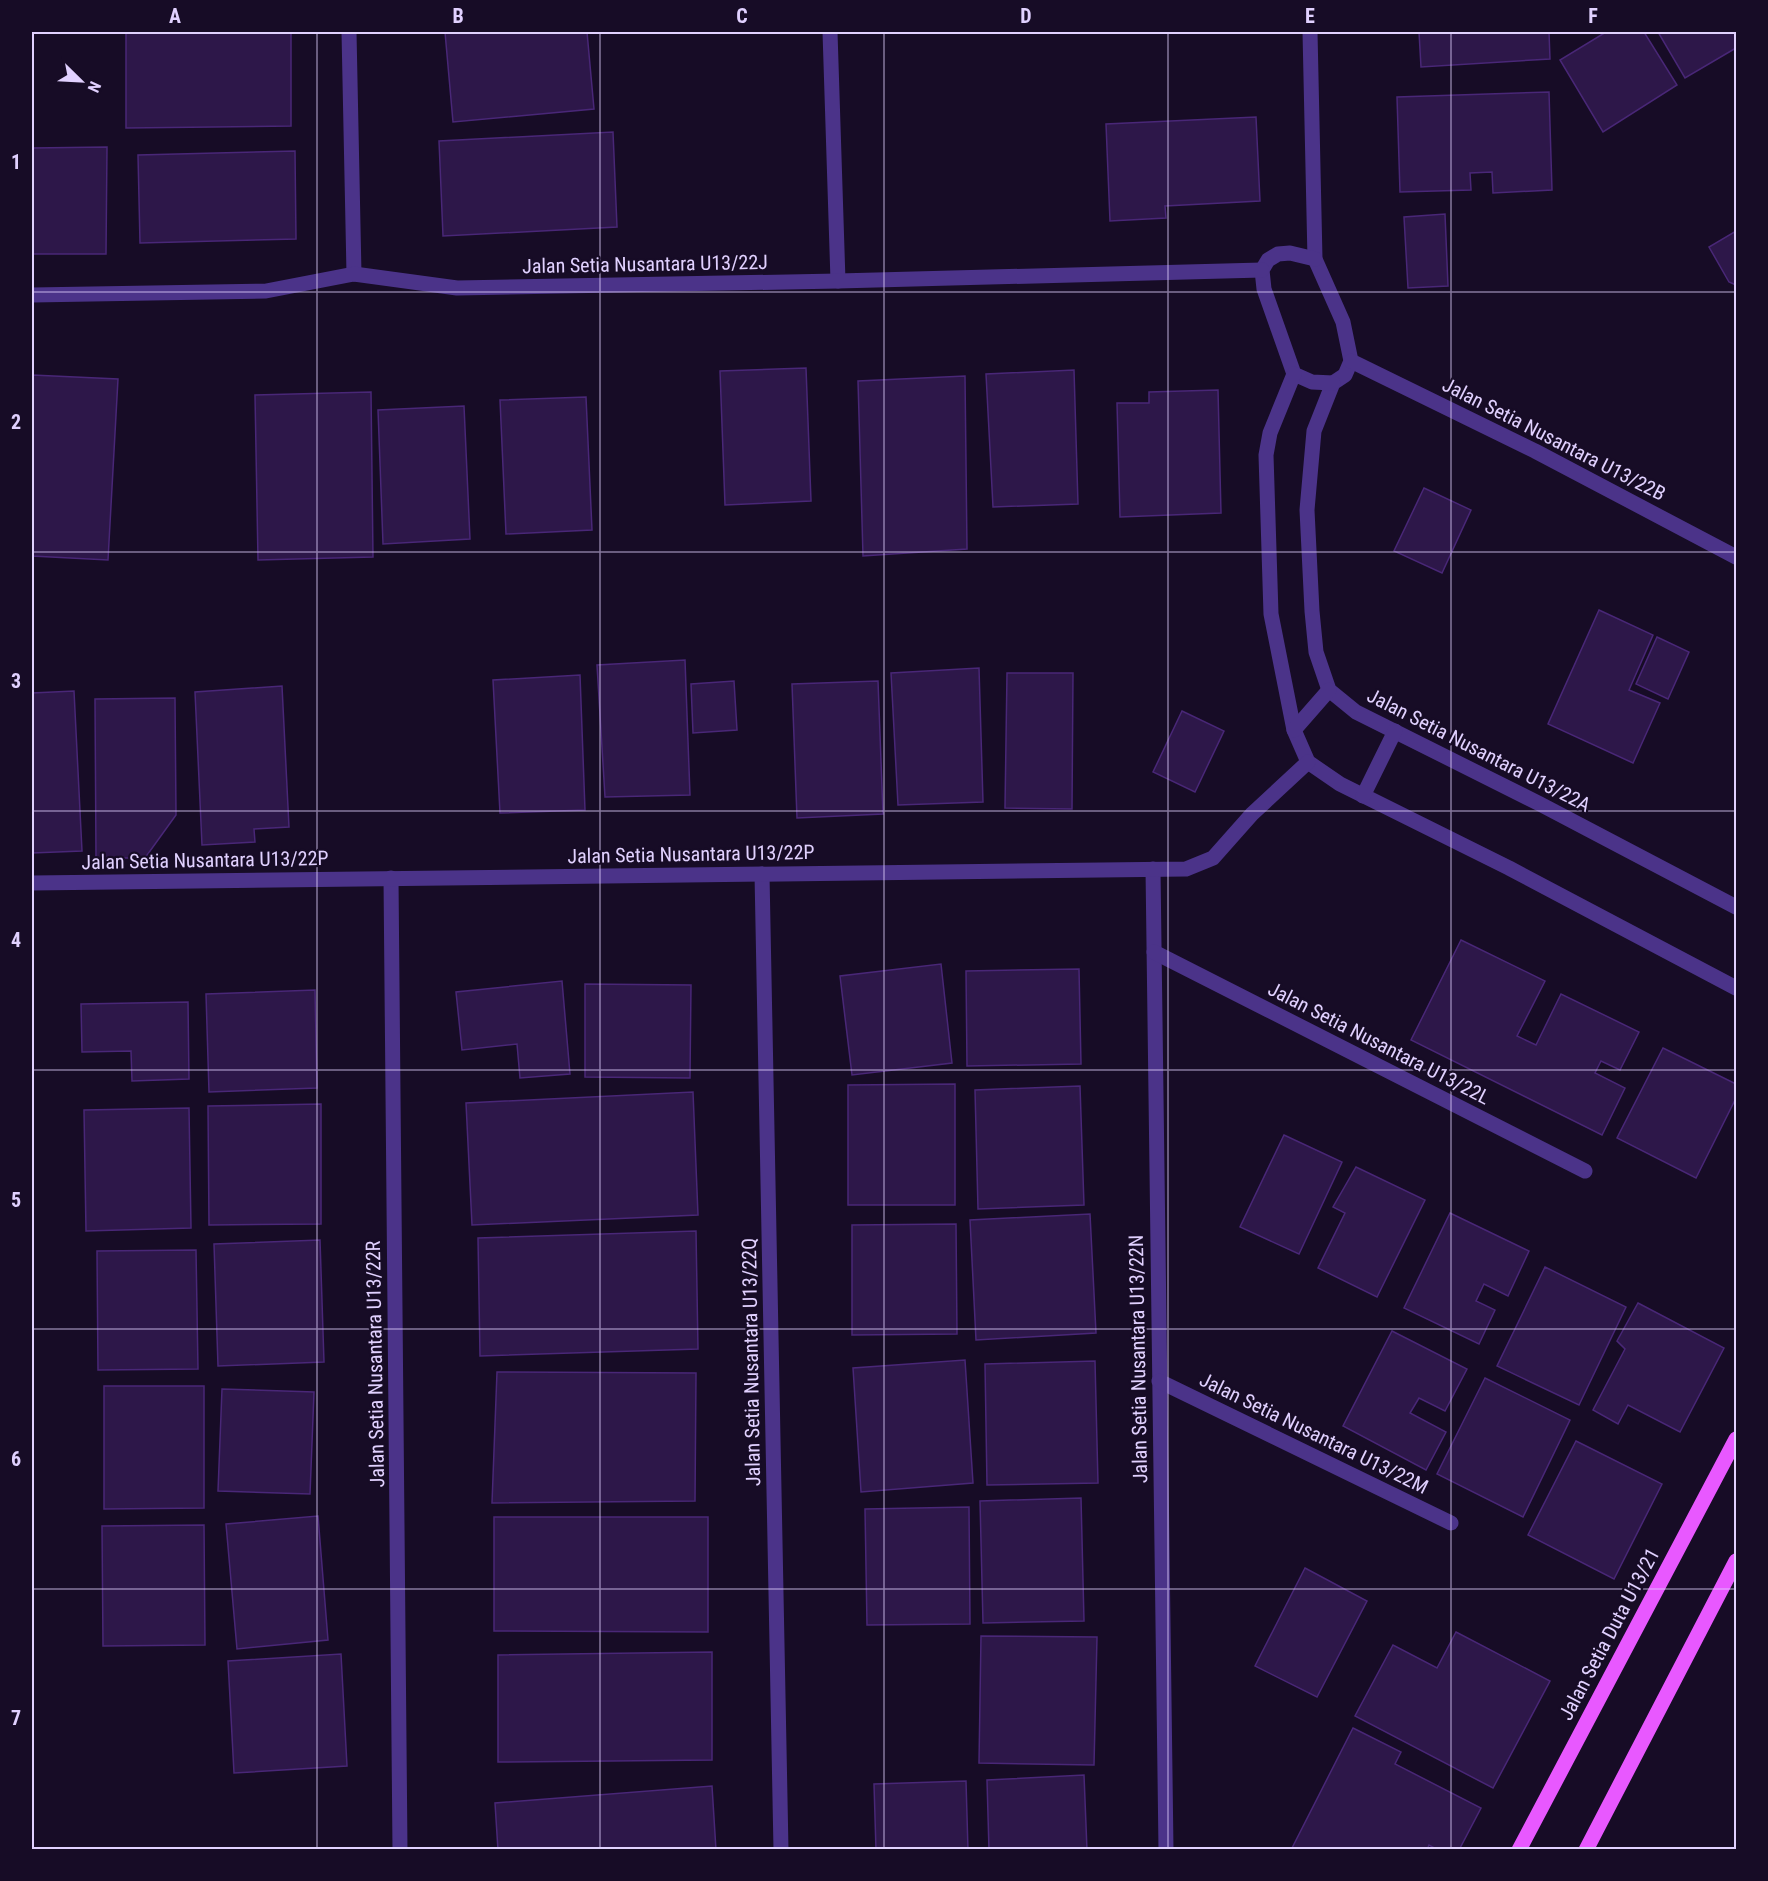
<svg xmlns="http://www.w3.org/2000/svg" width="1768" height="1881" font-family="'Roboto Condensed',sans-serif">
  <rect width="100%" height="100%" fill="#170c26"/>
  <!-- building -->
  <g fill="#2d1749" stroke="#492777" stroke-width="1.5">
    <polygon points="126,32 291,32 291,126 126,128"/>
    <polygon points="445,32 587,32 594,109 453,122"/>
    <polygon points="1419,32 1549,32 1550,59 1421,67"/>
    <polygon points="1606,32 1644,32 1677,85 1603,132 1560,60"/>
    <polygon points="1658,32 1736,32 1736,48 1685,78"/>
    <polygon points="1549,92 1552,190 1493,193 1492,172 1470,173 1471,190 1400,192 1397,97"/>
    <polygon points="1256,117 1260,201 1165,206 1166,218 1110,221 1106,124"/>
    <polygon points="613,132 617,227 443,236 439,141"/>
    <polygon points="107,147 106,254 32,254 32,148"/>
    <polygon points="295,151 296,239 140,243 138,155"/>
    <polygon points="1445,214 1448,286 1408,288 1404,217"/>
    <polygon points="1736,231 1736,285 1729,282 1709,247"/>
    <polygon points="806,368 811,501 725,505 720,371"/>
    <polygon points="1074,370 1078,504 993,507 986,374"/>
    <polygon points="32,375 118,379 108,560 32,556"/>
    <polygon points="965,376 967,549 863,556 858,381"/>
    <polygon points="1218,390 1221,513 1120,517 1117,403 1149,403 1149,392"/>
    <polygon points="371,392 373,557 258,560 255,395"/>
    <polygon points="586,397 592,530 506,534 500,400"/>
    <polygon points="464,406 470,539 383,544 378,410"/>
    <polygon points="1424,488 1471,510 1442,573 1394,551"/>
    <polygon points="1599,610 1653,635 1629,690 1660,703 1633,763 1548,724"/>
    <polygon points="1657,637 1689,652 1668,699 1636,684"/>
    <polygon points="685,660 690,795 605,797 597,665"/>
    <polygon points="979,668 983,802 898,805 891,673"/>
    <polygon points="1007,673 1073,673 1072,809 1005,808"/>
    <polygon points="580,675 585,810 500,813 493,680"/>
    <polygon points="734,681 737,730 693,733 691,684"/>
    <polygon points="878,681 883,814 797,818 792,684"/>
    <polygon points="282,686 289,827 254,829 255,842 202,845 195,692"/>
    <polygon points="74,691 82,851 32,853 32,693"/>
    <polygon points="175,698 176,815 145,858 96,858 95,699"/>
    <polygon points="1182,711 1224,731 1195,792 1153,772"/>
    <polygon points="1461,940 1545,981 1517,1036 1536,1045 1561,994 1639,1032 1620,1070 1601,1061 1595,1073 1625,1088 1602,1135 1411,1040"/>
    <polygon points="941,964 952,1063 852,1075 840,976"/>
    <polygon points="1079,969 1081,1064 967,1066 966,971"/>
    <polygon points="562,981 570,1074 520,1078 517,1044 462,1050 456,992"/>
    <polygon points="585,984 691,985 690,1078 585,1077"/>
    <polygon points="315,990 317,1088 209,1092 206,994"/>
    <polygon points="188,1002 189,1079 132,1081 131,1051 82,1052 81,1004"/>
    <polygon points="1663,1048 1736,1084 1736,1098 1696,1178 1617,1138"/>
    <polygon points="955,1084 955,1205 848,1205 848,1085"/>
    <polygon points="1080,1086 1084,1205 978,1209 975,1090"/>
    <polygon points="693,1092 698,1215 472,1225 466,1103"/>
    <polygon points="321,1104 321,1224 209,1225 208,1106"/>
    <polygon points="189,1108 191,1228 86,1231 84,1110"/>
    <polygon points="1284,1135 1342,1162 1299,1254 1240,1227"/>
    <polygon points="1356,1167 1425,1200 1377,1297 1318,1268 1345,1213 1333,1207"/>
    <polygon points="1450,1213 1529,1251 1508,1296 1484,1284 1476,1301 1495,1310 1479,1344 1404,1308"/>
    <polygon points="1090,1214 1096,1333 976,1340 970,1220"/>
    <polygon points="956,1224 957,1334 852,1335 852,1225"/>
    <polygon points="696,1231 698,1349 480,1356 478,1238"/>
    <polygon points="320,1240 324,1362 218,1366 214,1244"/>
    <polygon points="196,1250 198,1369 98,1370 97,1251"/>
    <polygon points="1545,1267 1626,1307 1579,1405 1497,1366"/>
    <polygon points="1638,1303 1724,1348 1680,1432 1628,1405 1618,1424 1593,1410 1625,1349 1617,1341"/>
    <polygon points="1392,1331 1467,1369 1445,1411 1419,1398 1410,1413 1446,1432 1426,1470 1343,1426"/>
    <polygon points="965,1360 973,1483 861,1492 853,1368"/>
    <polygon points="1095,1361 1098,1483 987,1485 985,1364"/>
    <polygon points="497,1372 696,1373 695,1501 492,1503"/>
    <polygon points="1485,1378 1570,1420 1523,1517 1437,1474"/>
    <polygon points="104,1386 204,1386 204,1508 104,1509"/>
    <polygon points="222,1389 314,1392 310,1494 218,1491"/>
    <polygon points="1576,1441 1662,1484 1614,1579 1528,1535"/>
    <polygon points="1081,1498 1084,1621 983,1623 980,1501"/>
    <polygon points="969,1507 970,1624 867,1625 865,1509"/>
    <polygon points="318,1516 328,1640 237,1649 226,1524"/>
    <polygon points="494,1517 708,1517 708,1632 494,1631"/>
    <polygon points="204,1525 205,1645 103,1646 102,1526"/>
    <polygon points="1305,1568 1367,1601 1317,1697 1255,1666"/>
    <polygon points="1456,1632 1550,1681 1493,1788 1355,1716 1393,1645 1437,1668"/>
    <polygon points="981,1636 1097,1637 1094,1765 979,1763"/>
    <polygon points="712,1652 712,1760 498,1762 498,1655"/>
    <polygon points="341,1654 347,1766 234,1773 228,1661"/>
    <polygon points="1353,1728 1401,1752 1395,1764 1481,1808 1459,1850 1438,1850 1429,1845 1427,1850 1291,1850"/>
    <polygon points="1084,1775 1087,1850 989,1850 987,1780"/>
    <polygon points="966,1781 968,1850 876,1850 874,1784"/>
    <polygon points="712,1786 716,1850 498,1850 495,1803"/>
  </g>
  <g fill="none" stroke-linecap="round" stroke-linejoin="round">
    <!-- minor -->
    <g stroke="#4b3389" stroke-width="15">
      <polyline points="349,32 354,274"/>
      <polyline points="830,32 838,281"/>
      <polyline points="1310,32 1315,259 1343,322 1351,361 1345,375 1333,383 1314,431 1307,510 1312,611 1316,652 1329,690 1356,712 1540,804 1736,907"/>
      <polyline points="1315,259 1290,253 1278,254 1268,260 1262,270 1264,289 1294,374 1312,382 1333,383"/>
      <polyline points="32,295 266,291 354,274 457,288 838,281 1262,270"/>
      <polyline points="1351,361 1535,451 1736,557"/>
      <polyline points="1294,374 1270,433 1266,455 1271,614 1294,730 1308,762 1340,784 1509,868 1736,988"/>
      <polyline points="1294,730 1329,690"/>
      <polyline points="1363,796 1395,731"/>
      <polyline points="1153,869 1166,1850"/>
      <polyline points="762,874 781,1850"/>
      <polyline points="391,878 400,1850"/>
      <polyline points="32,883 1186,869 1213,858 1252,814 1308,762"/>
      <polyline points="1154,952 1585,1171"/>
      <polyline points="1159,1381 1451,1523"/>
    </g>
    <!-- major -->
    <g stroke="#e858ff" stroke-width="15">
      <polyline points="1519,1850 1736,1439"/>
      <polyline points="1586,1850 1736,1561"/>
    </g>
  </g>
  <!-- grid -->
  <path fill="none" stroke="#e1d1ff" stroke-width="1.5" stroke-opacity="0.55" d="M317,32V1850M600,32V1850M884,32V1850M1168,32V1850M1451,32V1850M32,292H1736M32,552H1736M32,811H1736M32,1070H1736M32,1329H1736M32,1589H1736"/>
  <g text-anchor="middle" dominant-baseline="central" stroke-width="4.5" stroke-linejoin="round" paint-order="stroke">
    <!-- street labels -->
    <g font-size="20" fill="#e1d1ff" stroke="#170c26">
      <text transform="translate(645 264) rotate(-1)">Jalan Setia Nusantara U13/22J</text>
      <text transform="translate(1554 439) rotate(27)">Jalan Setia Nusantara U13/22B</text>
      <text transform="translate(1479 750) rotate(27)">Jalan Setia Nusantara U13/22A</text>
      <text transform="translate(691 854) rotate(-1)">Jalan Setia Nusantara U13/22P</text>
      <text transform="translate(205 860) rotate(-1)">Jalan Setia Nusantara U13/22P</text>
      <text transform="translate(1379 1043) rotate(27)">Jalan Setia Nusantara U13/22L</text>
      <text transform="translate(1138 1359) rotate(-91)">Jalan Setia Nusantara U13/22N</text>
      <text transform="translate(751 1362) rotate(-91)">Jalan Setia Nusantara U13/22Q</text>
      <text transform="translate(375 1364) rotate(-91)">Jalan Setia Nusantara U13/22R</text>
      <text transform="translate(1314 1433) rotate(26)">Jalan Setia Nusantara U13/22M</text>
      <text transform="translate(1609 1634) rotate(-62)">Jalan Setia Duta U13/21</text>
    </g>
  </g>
  <!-- border -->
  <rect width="1768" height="1881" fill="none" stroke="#170c26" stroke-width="66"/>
  <!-- north arrow -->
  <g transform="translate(81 81) rotate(114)" stroke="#170c26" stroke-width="4.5" paint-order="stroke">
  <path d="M0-4.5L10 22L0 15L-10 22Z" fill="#e1d1ff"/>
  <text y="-9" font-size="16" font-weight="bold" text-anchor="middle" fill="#e1d1ff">N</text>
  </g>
  <rect x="33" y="33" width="1702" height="1815" fill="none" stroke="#e1d1ff" stroke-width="2"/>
  <g font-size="20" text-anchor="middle" font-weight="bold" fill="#e1d1ff">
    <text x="175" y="23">A</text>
    <text x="458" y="23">B</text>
    <text x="742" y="23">C</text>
    <text x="1026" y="23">D</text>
    <text x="1310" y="23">E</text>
    <text x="1593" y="23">F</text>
    <text x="16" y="169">1</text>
    <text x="16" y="429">2</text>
    <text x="16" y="688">3</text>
    <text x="16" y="947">4</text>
    <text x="16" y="1207">5</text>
    <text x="16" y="1466">6</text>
    <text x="16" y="1725">7</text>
  </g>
</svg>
